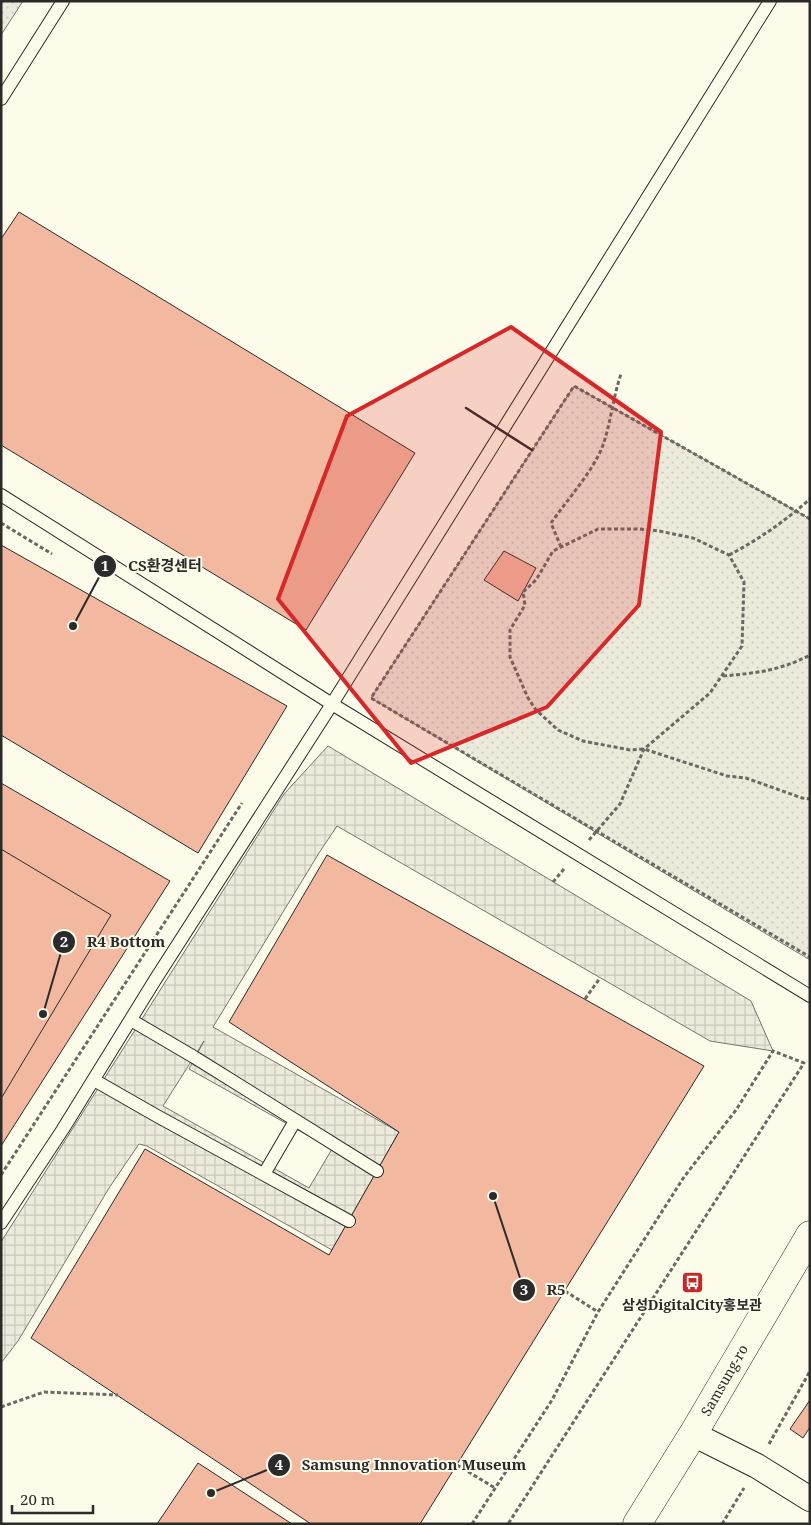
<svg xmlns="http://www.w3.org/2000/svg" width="811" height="1525" font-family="'Noto Serif','Noto Sans KR',serif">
  <defs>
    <pattern id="grass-dots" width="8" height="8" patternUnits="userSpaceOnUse" patternTransform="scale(1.25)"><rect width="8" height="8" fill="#ecebdb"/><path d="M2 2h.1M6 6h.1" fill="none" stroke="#cbcabc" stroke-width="1.8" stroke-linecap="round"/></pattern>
    <pattern id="plaza-grid" width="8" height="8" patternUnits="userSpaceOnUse" patternTransform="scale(1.25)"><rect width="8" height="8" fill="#eceadb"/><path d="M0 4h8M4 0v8" fill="none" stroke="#cbc9bc"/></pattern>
  </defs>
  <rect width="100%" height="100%" fill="#fdfbea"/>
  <!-- grass -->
  <g fill="url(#grass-dots)" stroke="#74746e">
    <polygon points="1,1 23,1 1,35"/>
    <polygon points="574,386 810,519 810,960 371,698"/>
  </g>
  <!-- plaza -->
  <path fill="url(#plaza-grid)" stroke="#74746e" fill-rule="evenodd" d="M328,746L751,1001L773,1051L710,1041L337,826L319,853L213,1027L399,1132L332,1250L147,1146L139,1144L109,1188L18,1341L1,1363V1242L284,794ZM204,1041L189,1069L332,1149L309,1188L163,1106Z"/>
  <!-- building -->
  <g fill="#f2b8a0" stroke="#2b2b2b">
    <polygon points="19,212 415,453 306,630 1,445 1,239"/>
    <polygon points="1,545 287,706 198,853 1,735"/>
    <polygon points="504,551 536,568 518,601 484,580"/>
    <polygon points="1,783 170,881 1,1146"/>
    <polygon points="1,849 111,915 2,1097 1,1096"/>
    <polygon points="327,855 704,1066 420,1524 311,1524 31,1338 145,1149 329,1255 399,1132 229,1022"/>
    <polygon points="810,1400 810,1427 803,1438 790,1429"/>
    <polygon points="198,1463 292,1524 157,1524"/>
  </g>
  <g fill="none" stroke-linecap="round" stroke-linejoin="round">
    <defs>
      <g id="lane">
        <polyline points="1,99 63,1"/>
        <polyline points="1,495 332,704 810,996"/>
        <polyline points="131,1020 194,1057 377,1171"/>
        <polyline points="94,1080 157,1116 349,1221"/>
        <polyline points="264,1174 295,1121"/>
        <polyline points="1,1223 63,1129 155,980 332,704 770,1"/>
      </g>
      <polyline id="street" points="693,1434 757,1466 810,1499"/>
      <polyline id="secondary" points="637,1524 693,1434 810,1235"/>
    </defs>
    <!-- lane casing -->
    <use href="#lane" stroke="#2b2b2b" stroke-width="14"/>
    <!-- street casing -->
    <use href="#street" stroke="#2b2b2b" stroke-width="26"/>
    <!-- secondary casing -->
    <use href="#secondary" stroke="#2b2b2b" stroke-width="29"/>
    <!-- path -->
    <g stroke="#6a6964" stroke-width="3" stroke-dasharray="4 2.5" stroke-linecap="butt">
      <polyline points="810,519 574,386 371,698 810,957"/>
      <polyline points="1,523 52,554"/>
      <path d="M561,547L551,523C567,500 594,470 603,445C611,422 613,397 621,374"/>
      <path d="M729,555C758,540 785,521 810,499"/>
      <path d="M723,676C756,673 779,671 810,655"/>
      <polyline points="589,840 620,804 644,749 710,693 742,646 744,582 729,555 693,538 659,531 640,529 598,529 553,551 536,580 523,592 525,605 510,630 510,657 528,698 536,710 558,730 583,741 630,750 644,749 727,776 746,778 802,798 810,799"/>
      <polyline points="553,882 564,869"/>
      <polyline points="585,999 600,978"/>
      <polyline points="1,1175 242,803"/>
      <polyline points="565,1291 598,1312"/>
      <polyline points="1,1407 44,1392 118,1395"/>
      <polyline points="769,1444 810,1371"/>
      <polyline points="457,1465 495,1488"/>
      <polyline points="472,1524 552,1400 598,1312 684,1177 736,1110 773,1051 804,1063 508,1524"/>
      <polyline points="722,1524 744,1488"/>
    </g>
    <!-- lane -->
    <use href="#lane" stroke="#fdfbea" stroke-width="12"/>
    <!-- street -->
    <use href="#street" stroke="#fdfbea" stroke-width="24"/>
    <!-- secondary -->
    <use href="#secondary" stroke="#fdfbea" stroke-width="28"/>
    <!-- wall -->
    <polyline stroke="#2b2b2b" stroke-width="2.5" points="466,408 532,450"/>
  </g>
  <!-- marked area -->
  <path fill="#d62828" fill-opacity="0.2" stroke="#d62828" stroke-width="4" stroke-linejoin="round" d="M511,327L661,432L639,605L547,707L411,763L278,599L347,416Z"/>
  <!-- icons -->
  <defs>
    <symbol id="bus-square" viewBox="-11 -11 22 22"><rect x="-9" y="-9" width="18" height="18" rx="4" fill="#c62828" stroke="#fdfbea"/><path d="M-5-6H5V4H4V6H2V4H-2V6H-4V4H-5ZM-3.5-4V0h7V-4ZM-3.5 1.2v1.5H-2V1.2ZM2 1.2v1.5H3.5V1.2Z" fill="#fff"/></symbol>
  </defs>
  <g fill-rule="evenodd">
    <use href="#bus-square" x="680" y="1270" width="25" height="25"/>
  </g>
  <g text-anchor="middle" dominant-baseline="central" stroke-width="4" stroke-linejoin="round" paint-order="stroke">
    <!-- poi labels -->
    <g font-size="14" font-weight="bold" fill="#2b2b2b" stroke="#fdfbea">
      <text x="692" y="1304">삼성DigitalCity홍보관</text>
    </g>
    <!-- street labels -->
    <g font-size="14" fill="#2b2b2b" stroke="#fdfbea">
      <text transform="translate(724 1380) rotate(-60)">Samsung-ro</text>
    </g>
  </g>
  <!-- callouts -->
  <path fill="none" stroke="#2b2b2b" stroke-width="2" d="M73 626L105 566M43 1014L64 942M493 1196L524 1290M211 1493L279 1465"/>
  <g fill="#2b2b2b" stroke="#fdfbea" stroke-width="2">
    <circle cx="73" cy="626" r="5"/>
    <circle cx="43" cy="1014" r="5"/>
    <circle cx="493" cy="1196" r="5"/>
    <circle cx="211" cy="1493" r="5"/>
    <circle cx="105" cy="566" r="12"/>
    <circle cx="64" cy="942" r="12"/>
    <circle cx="524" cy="1290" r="12"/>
    <circle cx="279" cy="1465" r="12"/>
  </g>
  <g font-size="15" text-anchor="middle" font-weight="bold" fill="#fff">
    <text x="105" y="571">1</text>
    <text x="64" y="947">2</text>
    <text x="524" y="1295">3</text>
    <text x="279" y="1470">4</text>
  </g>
  <g font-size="15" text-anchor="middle" font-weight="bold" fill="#2b2b2b" stroke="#fdfbea" stroke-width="4" stroke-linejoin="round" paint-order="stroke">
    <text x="165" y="571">CS환경센터</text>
    <text x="126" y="947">R4 Bottom</text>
    <text x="556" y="1295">R5</text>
    <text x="414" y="1470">Samsung Innovation Museum</text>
  </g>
  <!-- border -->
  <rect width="811" height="1525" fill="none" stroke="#2b2b2b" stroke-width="5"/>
  <!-- scale -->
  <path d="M12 1505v8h81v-8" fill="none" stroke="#2b2b2b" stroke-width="2.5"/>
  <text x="20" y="1505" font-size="15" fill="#2b2b2b" stroke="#fdfbea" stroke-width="4" paint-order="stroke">20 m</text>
</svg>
